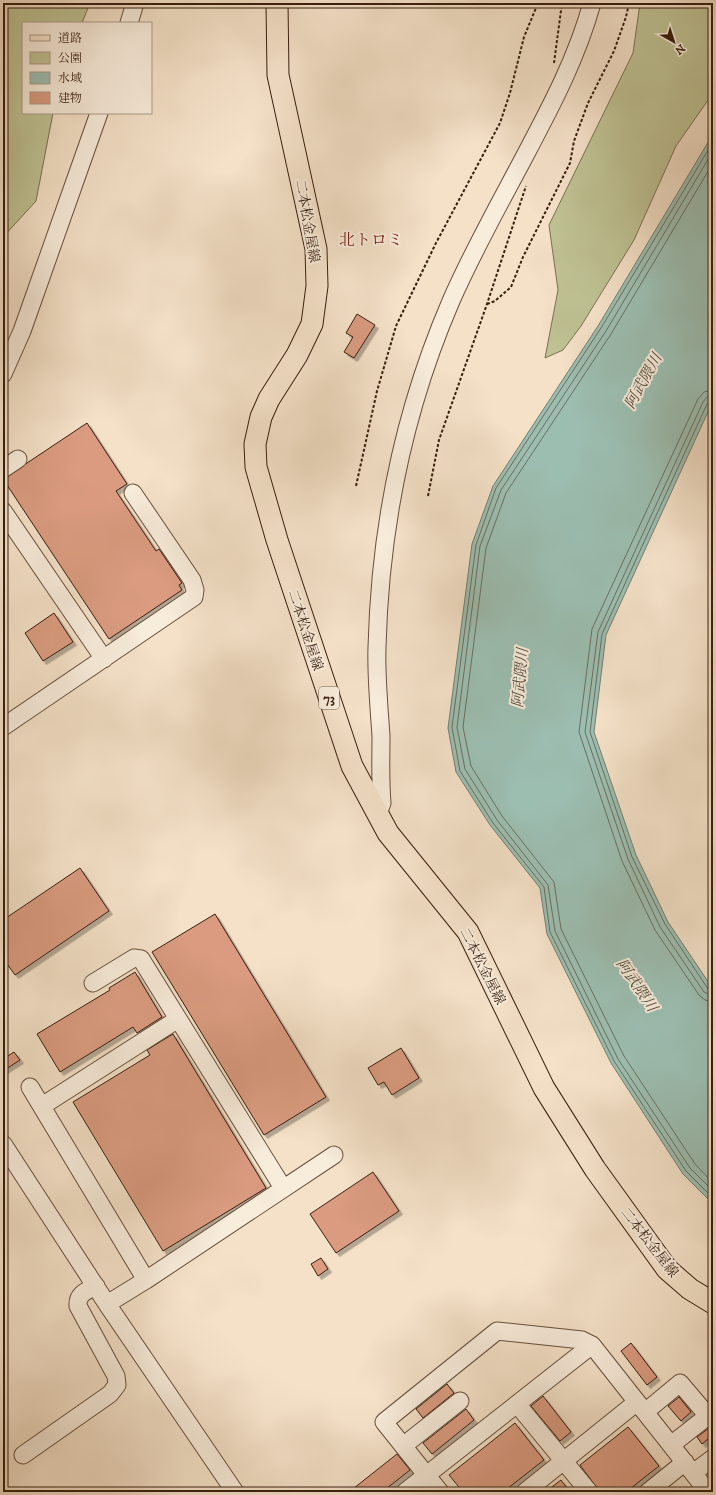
<svg xmlns="http://www.w3.org/2000/svg" width="716" height="1495" viewBox="0 0 716 1495" font-family="'IM FELL DW Pica','Noto Serif JP',serif">
  <style>
    .green { fill: #bfc294; stroke: #7c7052 }
    .water { fill: #9cbeb1; stroke: #747e70 }
    .lines { fill: none; stroke-linecap: round; stroke-linejoin: round }
    .shore { stroke: #6a6e60; stroke-width: 1 }
    .building { fill: #da9b80; stroke: #381e0f; filter: url(#shadow) }
    .minor-casing { stroke: #674f3d; stroke-width: 19 }
    .major-casing { stroke: #381e0f; stroke-width: 23 }
    .path { stroke: #381e0f; stroke-width: 2; stroke-dasharray: 3 2; stroke-linecap: butt }
    .minor { stroke: #f8ecdb; stroke-width: 17 }
    .major { stroke: #f4e1c8; stroke-width: 21 }
    .labels { text-anchor: middle; stroke-width: 4; stroke-linejoin: round; paint-order: stroke }
    .shield { fill: #f8ecdb; stroke: #725c4c; stroke-width: 1 }
    .shield-label { font-size: 13px; font-weight: bold; fill: #381e0f }
    .street-label { font-size: 14px; fill: #381e0f; stroke: #f8ecdb }
    .water-label { font-size: 15px; font-style: italic; fill: #564e40; stroke: #f8ecdb }
    .quarter-label { font-size: 16px; fill: #7a1f14; stroke: #f8ecdb }
  </style>
  <defs>
    <filter id="shadow"><feDropShadow dx="3.5" dy="3.5" stdDeviation="0" flood-color="#0004"/></filter>
  </defs>
  <rect width="100%" height="100%" fill="#f4e1c8"/>
  <filter id="stains"><feTurbulence type="fractalNoise" baseFrequency=".005" numOctaves="4"/><feColorMatrix values="0 0 0 0 .2 0 0 0 0 .09 0 0 0 0 .02 0 0 0 .5 -.17"/></filter>
  <radialGradient id="worn" r=".72"><stop offset=".6" stop-color="#630" stop-opacity="0"/><stop offset="1" stop-color="#630" stop-opacity=".3"/></radialGradient>
  <path class="green" d="M 3,3 L 90,3 L 82,23 L 23,23 L 23,113 L 53,113 L 36,201 L 3,237 Z
    M 640,3 L 713,3 L 713,93 L 676,146 L 634,240 L 581,326 L 563,350 L 545,358 L 558,290 L 549,225 L 633,53 Z"/>
  <path class="water" d="M 713,134 L 713,401 L 606,635 L 594,732 L 636,855 L 668,922 L 713,989 L 713,1204 L 683,1174 L 611,1063 L 547,934 L 540,888 L 490,825 L 456,772 L 448,728 L 472,544 L 493,486 L 598,326 Z"/>
  <g class="lines">
    <path class="shore" d="M 713,142 L 601,328 L 496,488 L 476,545 L 452,727 L 460,771 L 493,823 L 544,887 L 550,932 L 614,1061 L 686,1171 L 713,1198
      M 713,151 L 606,331 L 501,490 L 480,546 L 457,727 L 465,769 L 497,820 L 548,885 L 555,931 L 618,1059 L 690,1168 L 713,1191
      M 713,163 L 611,334 L 506,493 L 486,548 L 463,727 L 471,766 L 502,816 L 554,882 L 561,929 L 624,1056 L 695,1164 L 713,1183
      M 713,390 L 704,392 L 698,399 L 592,629 L 579,732 L 622,861 L 655,930 L 699,995 L 705,1000 L 713,1002
      M 713,396 L 707,397 L 703,402 L 598,632 L 585,732 L 628,859 L 660,927 L 704,992 L 713,996
      M 713,401 L 707,404 L 602,634 L 590,732 L 632,857 L 665,924 L 708,989 L 713,991"/>
  </g>
  <path class="building" d="M 357,314 L 375,325 L 354,358 L 344,352 L 353,337 L 346,333 Z
    M 87,423 L 127,484 L 116,491 L 156,551 L 159,549 L 182,583 L 179,585 L 182,590 L 109,639 L 3,479 Z
    M 54,613 L 73,642 L 43,661 L 25,633 Z
    M 80,868 L 109,911 L 15,975 L 3,958 L 3,920 Z
    M 215,914 L 326,1097 L 264,1135 L 152,952 Z
    M 135,972 L 162,1017 L 137,1033 L 133,1027 L 60,1072 L 37,1034 L 110,990 L 109,988 Z
    M 173,1034 L 266,1188 L 163,1251 L 73,1102 L 150,1055 L 147,1050 Z
    M 401,1048 L 419,1078 L 392,1095 L 384,1082 L 378,1085 L 368,1068 Z
    M 14,1052 L 20,1060 L 3,1071 L 3,1059 Z
    M 373,1172 L 399,1211 L 336,1253 L 310,1214 Z
    M 321,1258 L 328,1269 L 318,1276 L 311,1264 Z
    M 631,1343 L 657,1377 L 647,1385 L 621,1351 Z
    M 447,1384 L 454,1393 L 423,1418 L 416,1409 Z
    M 543,1396 L 571,1432 L 560,1441 L 531,1406 Z
    M 679,1397 L 691,1412 L 681,1421 L 668,1406 Z
    M 466,1409 L 474,1420 L 432,1454 L 423,1443 Z
    M 515,1423 L 544,1460 L 503,1492 L 463,1492 L 449,1475 Z
    M 713,1425 L 713,1435 L 702,1444 L 697,1437 Z
    M 628,1427 L 659,1466 L 626,1492 L 600,1492 L 580,1465 Z
    M 397,1454 L 410,1470 L 382,1492 L 349,1492 Z
    M 561,1480 L 570,1492 L 545,1492 Z"/>
  <g class="lines">
    <defs>
      <path id="minor" d="M 129,23 L 135,3
        M 3,374 L 22,331 L 99,113
        M 3,469 L 18,459
        M 3,511 L 104,659
        M 3,727 L 194,597 L 195,590 L 192,580 L 133,493
        M 378,814 L 382,803 C 380,781 381,758 381,736 C 379,706 376,676 377,647 C 380,529 404,410 451,301 C 471,255 496,210 520,165 C 548,112 576,61 592,3
        M 93,983 L 134,958 L 141,959 L 283,1188
        M 30,1087 L 146,1280
        M 42,1106 L 178,1019
        M 3,1144 L 107,1304 L 235,1492
        M 107,1304 L 146,1280 L 334,1155
        M 517,1404 L 589,1492
        M 645,1412 L 680,1383 L 708,1416
        M 671,1445 L 713,1412
        M 403,1446 L 460,1401
        M 23,1455 L 110,1394 L 117,1385 L 116,1376 L 78,1306 C 77,1294 86,1291 96,1286
        M 693,1473 L 713,1458
        M 405,1492 L 592,1345 L 708,1492
        M 440,1492 L 384,1422 L 497,1331 L 582,1340 L 592,1345
        M 525,1492 L 637,1402
        M 648,1492 L 685,1462"/>
      <path id="major" d="M 277,3 L 278,75 L 316,249 L 317,286 L 312,324 L 297,355 L 269,399 L 261,417 L 255,444 L 256,467 L 277,540 L 352,766 L 388,833 L 468,932 L 544,1088 L 595,1169 L 667,1269 L 690,1289 L 713,1303"/>
    </defs>
    <use href="#minor" class="minor-casing"/>
    <use href="#major" class="major-casing"/>
    <path class="path" d="M 554,63 L 562,3
      M 487,304 L 495,301 L 511,287 L 523,257 L 570,163 L 574,141 L 588,103 L 614,51 L 626,17 L 629,3
      M 356,486 L 377,391 L 396,326 L 436,243 L 500,123 L 510,93 L 524,37 L 538,3
      M 428,496 L 439,440 L 487,304 L 526,186"/>
    <use href="#minor" class="minor"/>
    <use href="#major" class="major"/>
  </g>
  <g class="labels">
    <rect class="shield" x="319" y="687" width="20" height="22" rx="3"/>
    <g class="shield-label">
      <text x="329" y="703">73</text>
    </g>
    <g class="street-label">
      <text transform="translate(308 221) rotate(80)" y="5">二本松金屋線</text>
      <text transform="translate(306 630) rotate(72)" y="5">二本松金屋線</text>
      <text transform="translate(483 966) rotate(63)" y="5">二本松金屋線</text>
      <text transform="translate(650 1242) rotate(52)" y="5">二本松金屋線</text>
    </g>
    <g class="water-label">
      <text transform="translate(643 381) rotate(-61)" y="5">阿武隈川</text>
      <text transform="translate(520 678) rotate(-85)" y="5">阿武隈川</text>
      <text transform="translate(637 985) rotate(56)" y="5">阿武隈川</text>
    </g>
    <g class="quarter-label">
      <text x="371" y="245">北トロミ</text>
    </g>
  </g>
  <rect width="716" height="1495" fill="none" stroke="#f4e1c8" stroke-width="16"/>
  <rect x="4" y="4" width="708" height="1487" fill="none" stroke="#381e0f" stroke-width="2"/>
  <rect x="8" y="8" width="700" height="1479" fill="none" stroke="#381e0f"/>
  <rect x="22" y="22" width="130" height="92" fill="#f8ecdb" stroke="#ab9a89"/>
  <rect x="30" y="35" width="20" height="6" fill="#f4e1c8" stroke="#ab9a89"/>
  <text x="58" y="42" font-size="12" fill="#381e0f">道路</text>
  <rect x="30" y="52" width="20" height="12" fill="#bfc294" stroke="#ab9a89"/>
  <text x="58" y="62" font-size="12" fill="#381e0f">公園</text>
  <rect x="30" y="72" width="20" height="12" fill="#9cbeb1" stroke="#ab9a89"/>
  <text x="58" y="82" font-size="12" fill="#381e0f">水域</text>
  <rect x="30" y="92" width="20" height="12" fill="#da9b80" stroke="#ab9a89"/>
  <text x="58" y="102" font-size="12" fill="#381e0f">建物</text>
  <g transform="translate(674 42) rotate(141)" stroke="#f8ecdb" stroke-width="3" paint-order="stroke">
  <path d="M0-3L7 15L0 10L-7 15Z" fill="#381e0f"/>
  <text y="-6" font-size="11" font-weight="bold" text-anchor="middle" fill="#381e0f">N</text>
  </g>
  <rect width="100%" height="100%" filter="url(#stains)"/>
  <rect width="100%" height="100%" fill="url(#worn)"/>
</svg>
